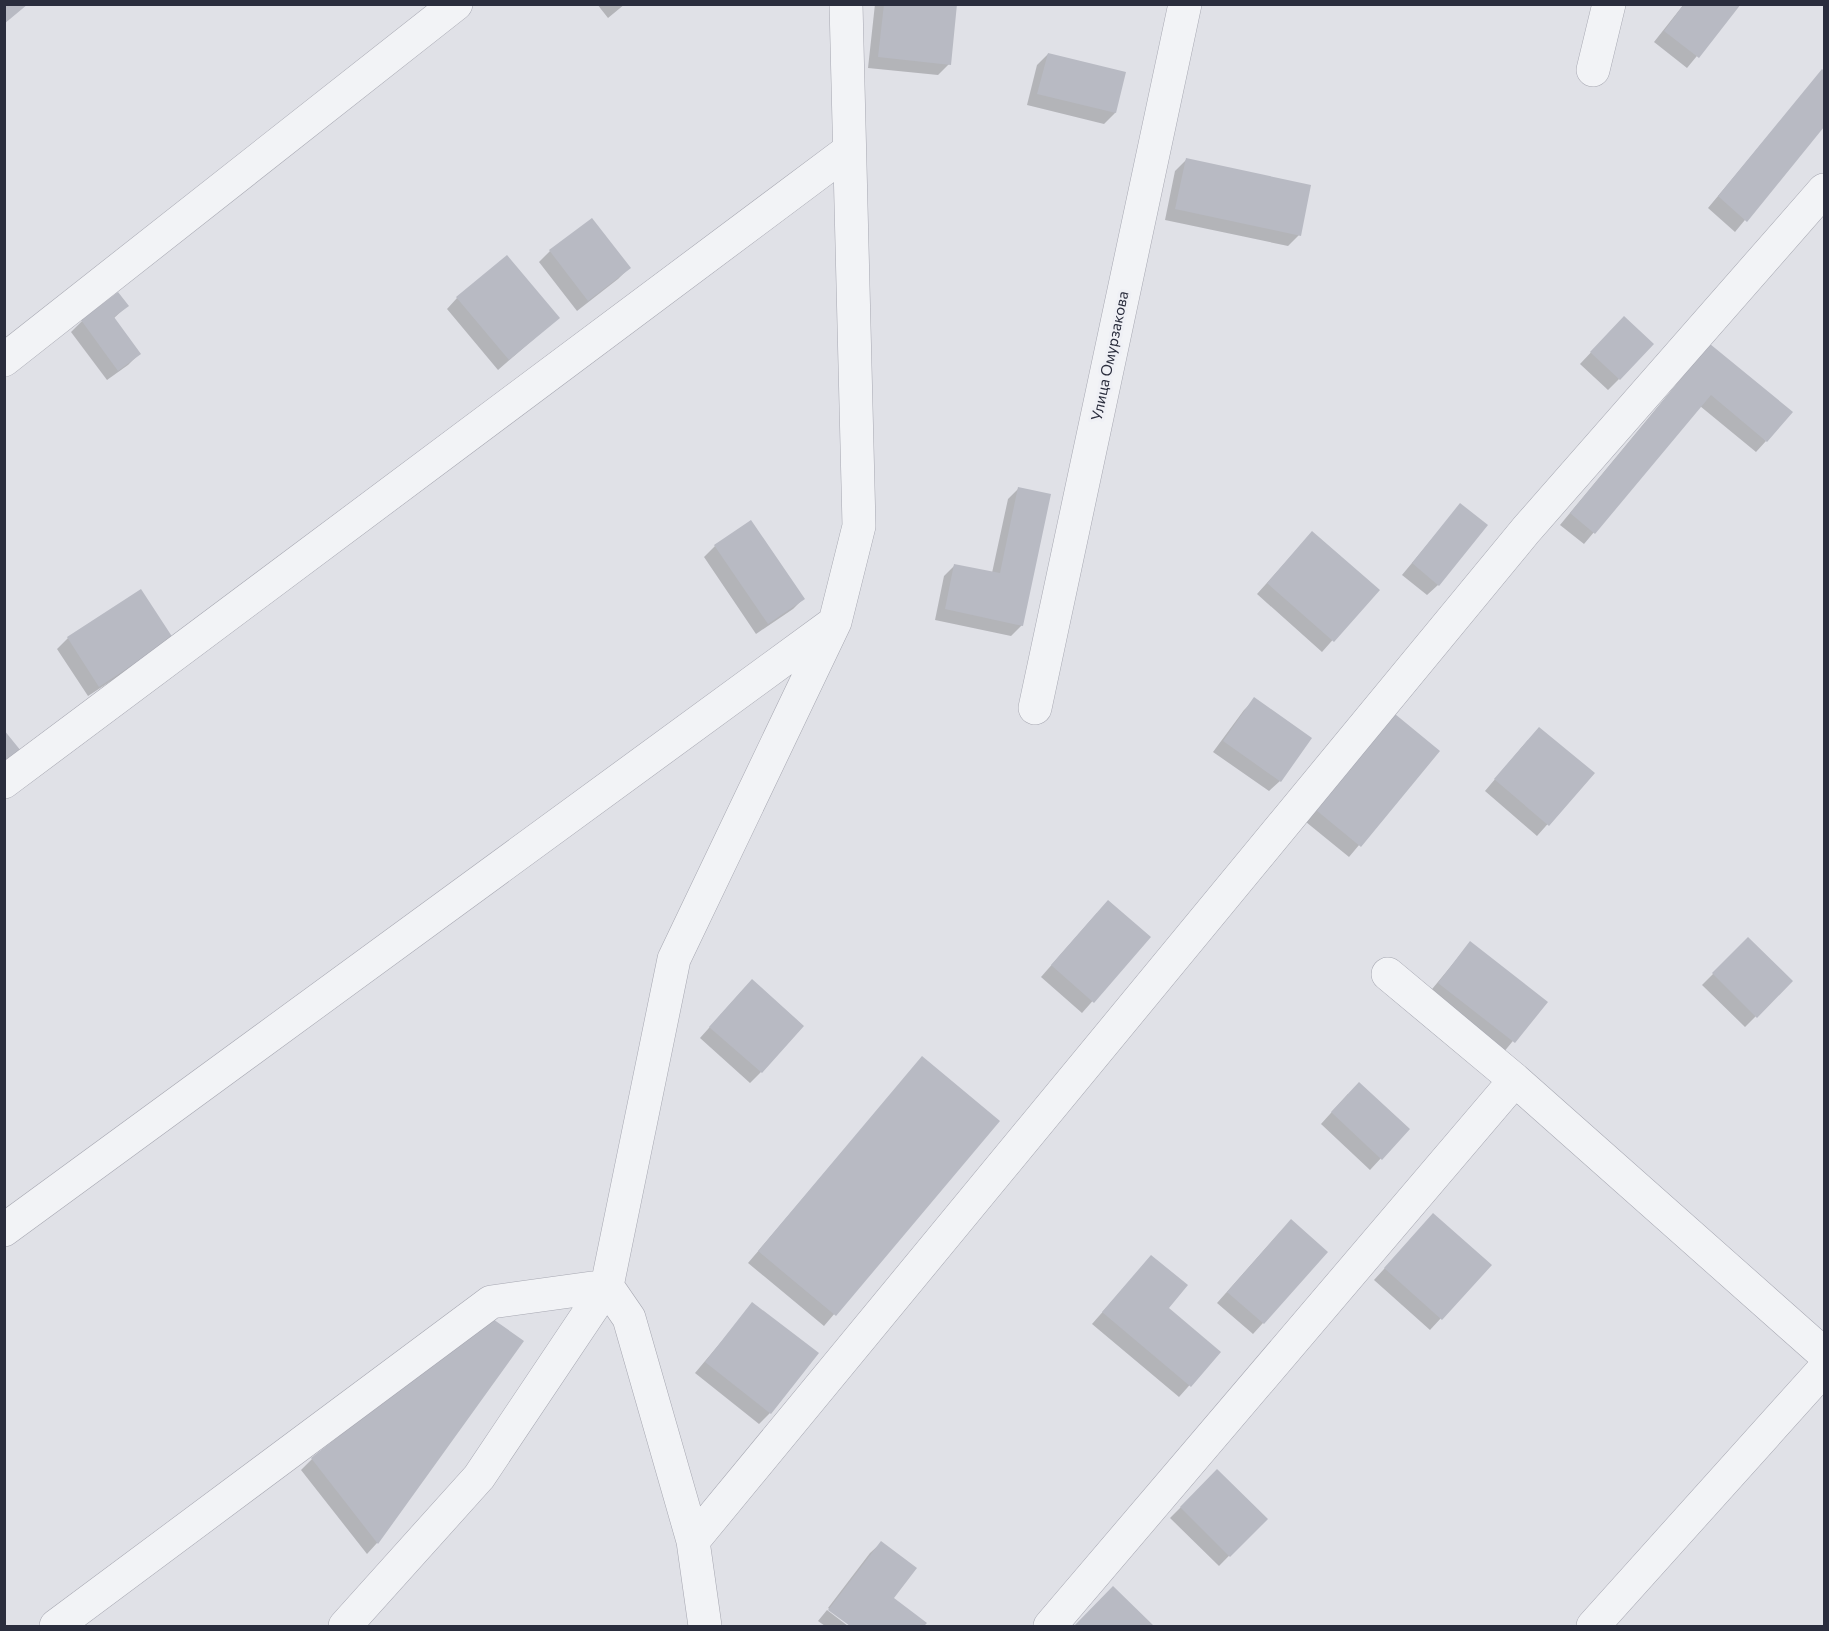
<svg xmlns="http://www.w3.org/2000/svg" width="1829" height="1631" viewBox="0 0 1829 1631" font-family="Commissioner,sans-serif">
  <style>
    .shadow { fill: #0003 }
    .building { fill: #b8bac3 }
    .lines { fill: none; stroke-linecap: round; stroke-linejoin: round }
    .minor-casing { stroke: #a6a7b1; stroke-width: 34 }
    .minor { stroke: #f2f3f6; stroke-width: 33 }
    .labels { text-anchor: middle; stroke-width: 6; stroke-linejoin: round; paint-order: stroke }
    .street-label { font-size: 15px; fill: #2a2d3d; stroke: #eff0f5 }
  </style>
  <rect width="100%" height="100%" fill="#e0e1e7"/>
  <path class="shadow" d="M 597,4 L 625,4 L 608,18 Z
    M 875,4 L 956,4 L 949,64 L 938,75 L 868,68 Z
    M 1684,4 L 1740,4 L 1687,68 L 1654,42 Z
    M 1048,54 L 1125,73 L 1115,113 L 1104,124 L 1027,105 L 1037,65 Z
    M 1822,71 L 1824,73 L 1824,124 L 1735,232 L 1708,208 Z
    M 1186,160 L 1299,235 L 1288,246 L 1165,220 L 1175,171 Z
    M 550,251 L 629,268 L 618,279 L 577,311 L 539,262 Z
    M 457,298 L 558,318 L 498,370 L 447,309 Z
    M 127,306 L 113,319 L 139,354 L 128,365 L 107,380 L 71,332 L 82,321 Z
    M 1613,329 L 1619,379 L 1608,390 L 1580,364 Z
    M 1699,357 L 1766,441 L 1756,452 L 1700,406 L 1584,544 L 1560,525 Z
    M 1019,488 L 1022,625 L 1011,636 L 935,620 L 944,576 L 955,565 L 992,573 L 1008,499 Z
    M 1460,505 L 1438,585 L 1427,595 L 1402,575 Z
    M 751,522 L 803,599 L 793,609 L 756,634 L 704,557 L 715,546 Z
    M 1302,544 L 1377,590 L 1322,652 L 1257,594 Z
    M 141,591 L 160,649 L 88,696 L 57,649 L 68,638 Z
    M 1255,699 L 1280,781 L 1269,791 L 1213,752 L 1244,710 Z
    M 1384,727 L 1438,751 L 1349,857 L 1306,822 Z
    M 1528,740 L 1593,773 L 1537,836 L 1485,791 Z
    M 1097,913 L 1149,937 L 1082,1013 L 1041,977 Z
    M 1748,939 L 1791,981 L 1745,1027 L 1702,985 Z
    M 1470,943 L 1545,1002 L 1503,1053 L 1428,994 Z
    M 741,992 L 761,1072 L 750,1083 L 700,1038 Z
    M 922,1058 L 998,1121 L 824,1326 L 748,1263 Z
    M 1348,1094 L 1408,1129 L 1370,1170 L 1321,1124 Z
    M 1423,1226 L 1490,1265 L 1430,1330 L 1374,1280 Z
    M 1280,1232 L 1263,1323 L 1253,1334 L 1217,1303 Z
    M 1151,1257 L 1166,1309 L 1219,1352 L 1179,1397 L 1092,1324 Z
    M 753,1304 L 770,1413 L 759,1424 L 695,1373 Z
    M 490,1319 L 522,1341 L 377,1543 L 367,1554 L 301,1470 L 312,1459 Z
    M 1217,1471 L 1265,1519 L 1219,1566 L 1170,1518 Z
    M 881,1543 L 892,1598 L 924,1623 L 922,1626 L 853,1626 L 828,1608 L 870,1553 Z
    M 1113,1588 L 1152,1626 L 1075,1626 Z
    M 827,1610 L 848,1626 L 825,1626 L 818,1621 Z"/>
  <path class="building" d="M 4,4 L 28,4 L 4,24 Z
    M 884,4 L 957,4 L 951,65 L 878,57 Z
    M 1684,4 L 1741,4 L 1699,58 L 1664,31 Z
    M 1048,53 L 1126,72 L 1116,113 L 1037,94 Z
    M 1822,69 L 1824,71 L 1824,127 L 1747,222 L 1718,196 Z
    M 1186,158 L 1311,185 L 1301,236 L 1175,209 Z
    M 592,218 L 631,268 L 588,301 L 549,250 Z
    M 507,255 L 560,318 L 509,360 L 456,297 Z
    M 118,292 L 129,306 L 114,317 L 141,354 L 118,371 L 81,320 Z
    M 1624,316 L 1654,344 L 1620,380 L 1590,352 Z
    M 1710,344 L 1793,412 L 1767,442 L 1711,395 L 1595,534 L 1570,513 Z
    M 1018,487 L 1051,494 L 1023,626 L 945,609 L 954,564 L 1000,573 Z
    M 1460,503 L 1488,525 L 1439,586 L 1412,563 Z
    M 751,520 L 805,599 L 768,624 L 714,545 Z
    M 1312,531 L 1380,590 L 1334,642 L 1267,583 Z
    M 141,589 L 173,638 L 99,687 L 67,637 Z
    M 1254,697 L 1312,738 L 1281,782 L 1223,741 Z
    M 1395,714 L 1440,751 L 1361,847 L 1316,810 Z
    M 1539,727 L 1595,773 L 1549,826 L 1494,779 Z
    M 4,730 L 21,751 L 4,764 Z
    M 1108,900 L 1151,937 L 1094,1003 L 1051,965 Z
    M 1748,937 L 1793,981 L 1757,1018 L 1712,973 Z
    M 1470,941 L 1548,1002 L 1515,1043 L 1438,983 Z
    M 752,979 L 804,1026 L 762,1073 L 709,1027 Z
    M 922,1056 L 1000,1121 L 836,1316 L 758,1251 Z
    M 1359,1082 L 1410,1129 L 1382,1160 L 1331,1112 Z
    M 1433,1213 L 1492,1265 L 1442,1320 L 1384,1268 Z
    M 1291,1219 L 1328,1252 L 1264,1324 L 1227,1292 Z
    M 1151,1255 L 1188,1285 L 1169,1308 L 1221,1352 L 1191,1387 L 1102,1312 Z
    M 752,1302 L 819,1353 L 771,1414 L 705,1362 Z
    M 490,1317 L 524,1341 L 378,1544 L 311,1458 Z
    M 1217,1469 L 1268,1519 L 1230,1557 L 1180,1507 Z
    M 881,1541 L 917,1568 L 894,1598 L 927,1623 L 924,1626 L 850,1626 L 828,1610 Z
    M 1113,1586 L 1154,1626 L 1077,1626 L 1075,1625 Z"/>
  <g class="lines">
    <defs>
      <path id="minor" d="M 1593,70 L 1609,4
        M 4,360 L 456,4
        M 1035,708 L 1185,4
        M 4,782 L 848,151
        M 1388,974 L 1515,1080 L 1824,1354
        M 4,1230 L 831,625
        M 607,1286 L 629,1318 L 693,1541 L 705,1626
        M 693,1541 L 1526,530 L 1824,190
        M 56,1626 L 491,1302 L 607,1286
        M 345,1626 L 479,1477 L 607,1286 L 674,959 L 835,622 L 859,526 L 846,4
        M 1050,1626 L 1515,1080
        M 1593,1626 L 1824,1369"/>
    </defs>
    <use href="#minor" class="minor-casing"/>
    <use href="#minor" class="minor"/>
  </g>
  <g class="labels">
    <g class="street-label">
      <text transform="translate(1110 356) rotate(-78)" y="5">Улица Омурзакова</text>
    </g>
  </g>
  <rect width="1829" height="1631" fill="none" stroke="#2a2d3d" stroke-width="12"/>
</svg>
